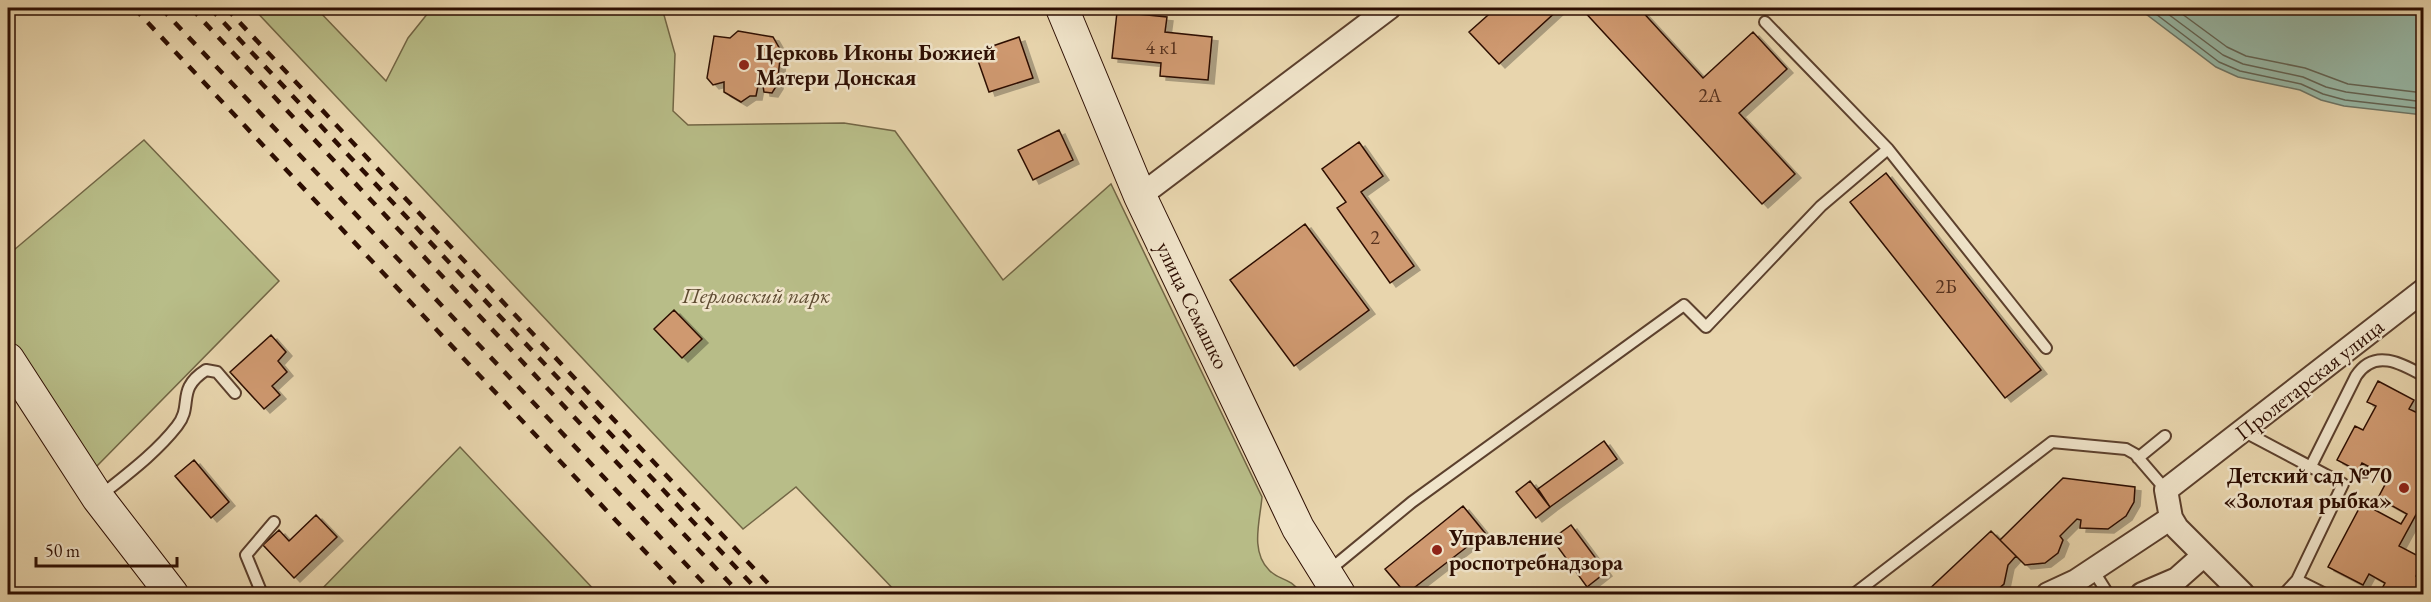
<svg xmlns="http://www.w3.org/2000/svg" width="2431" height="602" viewBox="0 0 2431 602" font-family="'EB Garamond',serif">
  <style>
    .green { fill: #b8bd88; stroke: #726645; stroke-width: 1.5 }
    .water { fill: #97b9a8; stroke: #6d7566; stroke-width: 1.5 }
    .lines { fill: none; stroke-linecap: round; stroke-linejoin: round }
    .shore { stroke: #626455; stroke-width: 1.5 }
    .building { fill: #cf996f; stroke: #2d0e02; stroke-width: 1.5; filter: url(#shadow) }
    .lane-casing { stroke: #5c402d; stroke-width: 14 }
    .street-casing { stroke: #5c402d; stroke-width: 26 }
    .secondary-casing { stroke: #2d0e02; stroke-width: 34 }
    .lane { stroke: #f0e4ca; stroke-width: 10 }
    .street { stroke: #f0e4ca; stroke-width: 22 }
    .secondary { stroke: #f0e4ca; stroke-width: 32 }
    .rail { stroke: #2d0e02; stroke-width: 4.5; stroke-dasharray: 10 10; stroke-linecap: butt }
    .poi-dot { fill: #8f2418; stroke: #f0e4ca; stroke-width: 2 }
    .labels { text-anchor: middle; stroke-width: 5; stroke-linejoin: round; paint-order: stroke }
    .number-label { font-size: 20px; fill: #56311d }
    .poi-label { font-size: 22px; font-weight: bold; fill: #2d0e02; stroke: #f0e4ca; text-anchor: start }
    .park-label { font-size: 22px; font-style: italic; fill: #5e4b31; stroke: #f0e4ca }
    .street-label { font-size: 22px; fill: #2d0e02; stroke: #f0e4ca }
  </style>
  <defs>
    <filter id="shadow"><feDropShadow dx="6" dy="4" stdDeviation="0" flood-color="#0004"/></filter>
  </defs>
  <rect width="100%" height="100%" fill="#e8d5ad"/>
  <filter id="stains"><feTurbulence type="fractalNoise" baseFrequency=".00333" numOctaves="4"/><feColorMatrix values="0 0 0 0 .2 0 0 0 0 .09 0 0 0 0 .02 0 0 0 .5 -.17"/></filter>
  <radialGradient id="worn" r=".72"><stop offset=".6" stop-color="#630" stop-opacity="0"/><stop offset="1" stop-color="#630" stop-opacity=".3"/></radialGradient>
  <path class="green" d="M 253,8 L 316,8 L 386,81 L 408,38 L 432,8 L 662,8 L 675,54 L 673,111 L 688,125 L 844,123 L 895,131 L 1003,280 L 1111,184 L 1262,497 C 1260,521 1250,551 1269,570 C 1279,581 1289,576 1302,594 L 898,594 L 796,487 L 743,529 Z
    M 144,140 L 279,281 L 93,470 L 8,338 L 8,255 Z
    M 460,447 L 598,594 L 317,594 Z"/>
  <path class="water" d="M 2138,8 L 2423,8 L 2423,115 L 2344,106 L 2321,100 L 2300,90 L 2238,77 L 2216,67 Z"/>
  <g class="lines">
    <path class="shore" d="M 2148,8 L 2219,62 L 2240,71 L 2301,84 L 2323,94 L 2345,100 L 2424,109
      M 2160,8 L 2223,55 L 2243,64 L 2303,77 L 2326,87 L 2346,92 L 2424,102
      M 2174,8 L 2227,47 L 2246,56 L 2305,68 L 2348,84 L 2424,93"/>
  </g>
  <path class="building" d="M 1496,8 L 1560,8 L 1499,64 L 1469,32 Z
    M 1581,8 L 1639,8 L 1703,78 L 1753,32 L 1787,69 L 1739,113 L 1795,174 L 1762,204 Z
    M 1117,12 L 1167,17 L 1165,32 L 1212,37 L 1208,80 L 1160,76 L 1161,63 L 1112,58 Z
    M 738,31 L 773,37 L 781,51 L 777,85 L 772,93 L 764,92 L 763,86 L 758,86 L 756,96 L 750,96 L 741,102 L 724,92 L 724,82 L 713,85 L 707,78 L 714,36 L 730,38 Z
    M 1019,37 L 1033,78 L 989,92 L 975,52 Z
    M 1059,130 L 1073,160 L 1033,180 L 1018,150 Z
    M 1359,142 L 1383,176 L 1361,192 L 1414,266 L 1390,283 L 1337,208 L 1346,202 L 1322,169 Z
    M 1886,173 L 2041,370 L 2005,398 L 1850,202 Z
    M 1305,224 L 1369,310 L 1294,366 L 1230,280 Z
    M 674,310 L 702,339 L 682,358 L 654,329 Z
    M 271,335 L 286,352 L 278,361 L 287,372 L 272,386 L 280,395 L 264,409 L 230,372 Z
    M 2378,381 L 2414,400 L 2409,409 L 2424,416 L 2424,500 L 2399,546 L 2424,559 L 2416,576 L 2424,579 L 2420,594 L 2379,594 L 2385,583 L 2369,574 L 2363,585 L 2328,567 L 2362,503 L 2401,524 L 2407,514 L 2378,498 L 2389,477 L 2362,463 L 2358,471 L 2337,460 L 2355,426 L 2363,430 L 2376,406 L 2367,402 Z
    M 1604,441 L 1617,459 L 1550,507 L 1538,489 Z
    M 194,460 L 229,502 L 211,518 L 175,476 Z
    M 2063,478 L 2135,487 L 2134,502 L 2126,516 L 2108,529 L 2080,528 L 2081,520 L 2077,519 L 2060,536 L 2063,540 L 2058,553 L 2045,563 L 2025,565 L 2000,540 Z
    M 1530,481 L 1550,507 L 1536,518 L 1516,492 Z
    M 1463,506 L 1485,533 L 1406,594 L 1385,569 Z
    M 316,515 L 337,537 L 294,578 L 263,545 L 279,530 L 289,541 Z
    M 1571,525 L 1606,572 L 1587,587 L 1552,539 Z
    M 1991,531 L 2016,556 L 2008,565 L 2004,584 L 1992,594 L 1924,594 Z"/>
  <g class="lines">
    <defs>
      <path id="lane" d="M 1888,149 L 2046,348
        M 2243,431 L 2343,484 L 2297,580 L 2284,594
        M 2138,458 L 2165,436
        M 2311,466 L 2356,376 C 2374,348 2401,363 2424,376
        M 100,496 C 126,475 156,453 177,426 C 194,405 175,390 206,370 L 217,372 L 235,393
        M 2093,570 L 2108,594
        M 1327,572 L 1412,502 L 1684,305 L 1706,327 L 1821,206 L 1888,149 L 1765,22
        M 2297,580 L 2325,594
        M 262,594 L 246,555 L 274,522
        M 1854,594 L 2052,442 L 2126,449 L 2135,454 L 2166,490"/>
      <path id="street" d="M 1140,196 L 1389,8
        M 2048,594 L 2076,581 L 2171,518
        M 2142,594 L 2177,579 L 2204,555
        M 2243,594 L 2177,528 L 2171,518 L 2166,490 L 2424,290"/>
      <path id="secondary" d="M 1062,8 L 1140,196 L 1298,528 L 1339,594
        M 8,359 L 98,498 L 172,594"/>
    </defs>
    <use href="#lane" class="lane-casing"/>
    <use href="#street" class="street-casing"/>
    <use href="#secondary" class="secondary-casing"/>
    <use href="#lane" class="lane"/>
    <use href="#street" class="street"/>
    <use href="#secondary" class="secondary"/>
    <path class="rail" d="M 134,8 L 685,594
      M 161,8 L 714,594
      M 191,8 L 740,594
      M 210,8 L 761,594
      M 226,8 L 778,594"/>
  </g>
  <g class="poi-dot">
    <circle cx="744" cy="65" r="6"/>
    <circle cx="2404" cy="488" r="6"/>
    <circle cx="1437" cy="550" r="6"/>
  </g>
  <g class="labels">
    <g class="number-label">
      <text x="1162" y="54">4 к1</text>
      <text x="1710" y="102">2А</text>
      <text x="1375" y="244">2</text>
      <text x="1946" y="293">2Б</text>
    </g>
    <g class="poi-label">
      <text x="756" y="60">Церковь Иконы Божией<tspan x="756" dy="25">Матери Донская</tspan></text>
      <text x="2392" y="483" text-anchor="end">Детский сад №70<tspan x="2392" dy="25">«Золотая рыбка»</tspan></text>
      <text x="1449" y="545">Управление<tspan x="1449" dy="25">роспотребнадзора</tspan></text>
    </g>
    <g class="park-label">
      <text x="756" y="303">Перловский парк</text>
    </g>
    <g class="street-label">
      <text transform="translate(1193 305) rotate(64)" y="8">улица Семашко</text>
      <text transform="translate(2309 379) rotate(-38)" y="8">Пролетарская улица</text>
    </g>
  </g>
  <rect width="2431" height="602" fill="none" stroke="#e8d5ad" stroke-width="30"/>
  <rect x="9" y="9" width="2413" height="584" fill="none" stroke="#2d0e02" stroke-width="3"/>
  <rect x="15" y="15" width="2401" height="572" fill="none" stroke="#2d0e02" stroke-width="1.5"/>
  <path d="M36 557v9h141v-9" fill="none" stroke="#2d0e02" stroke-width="3"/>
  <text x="45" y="557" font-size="18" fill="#2d0e02" stroke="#f0e4ca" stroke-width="4.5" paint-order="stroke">50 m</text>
  <rect width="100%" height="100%" filter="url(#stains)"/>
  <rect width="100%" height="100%" fill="url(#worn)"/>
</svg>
